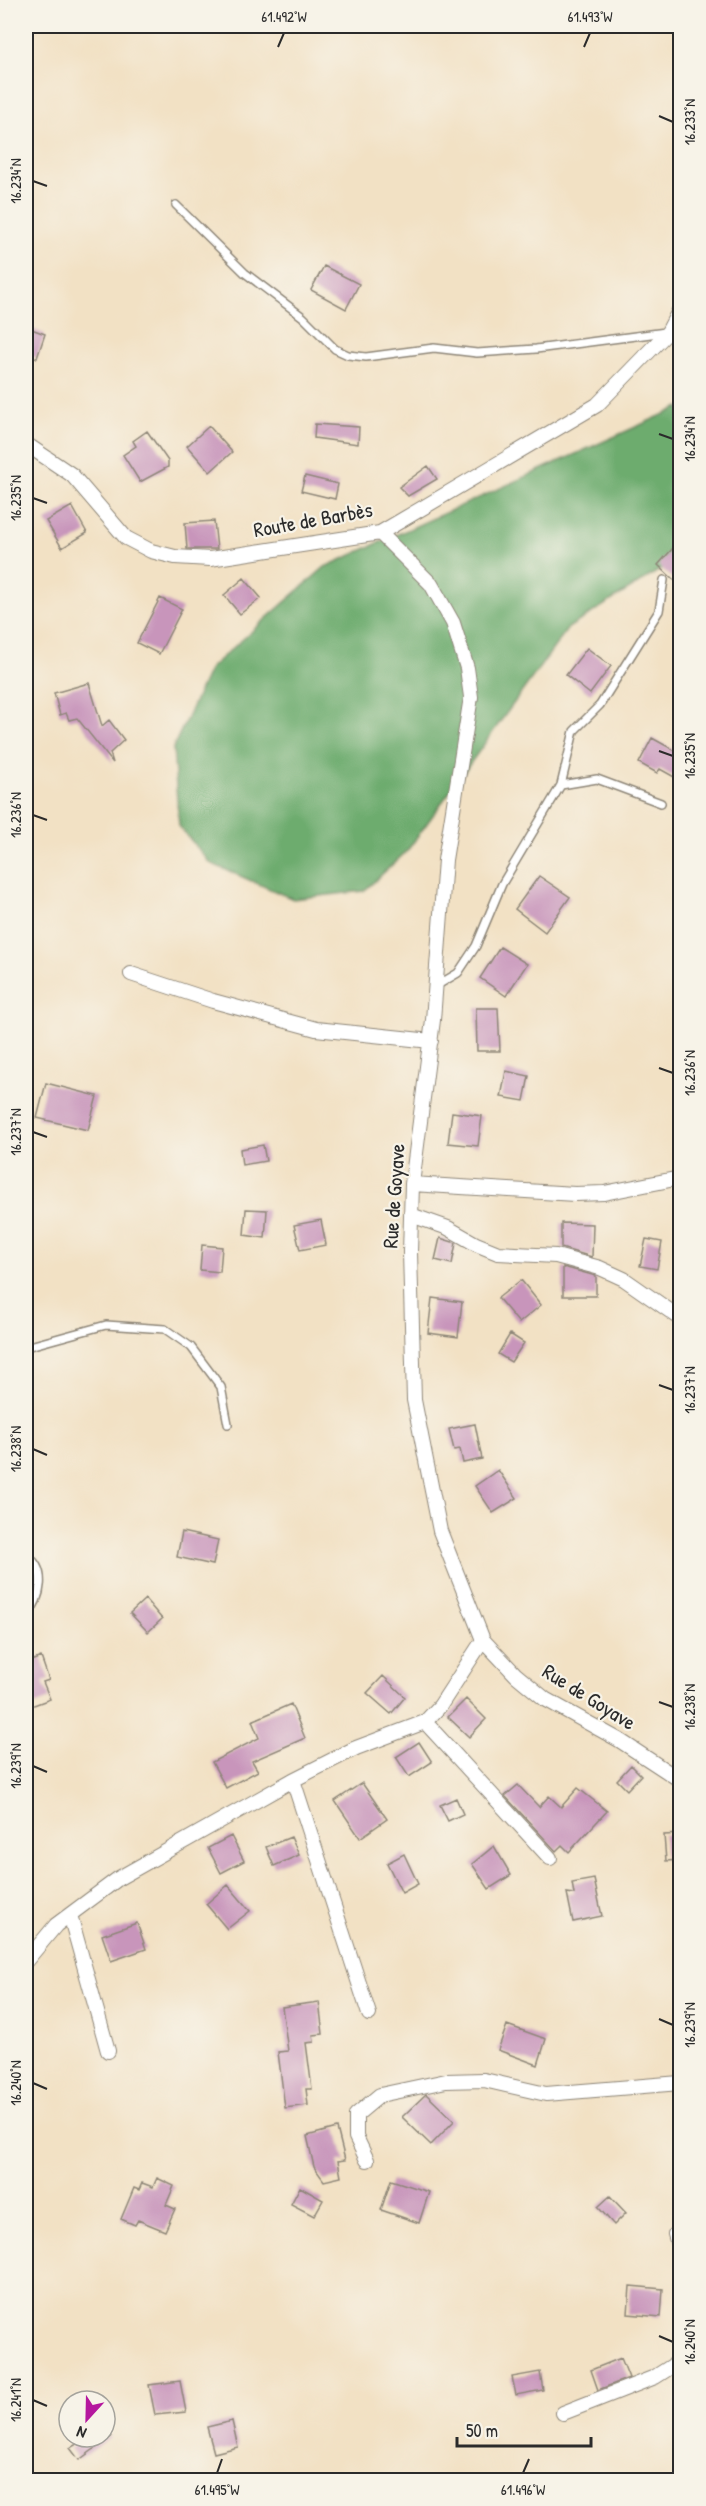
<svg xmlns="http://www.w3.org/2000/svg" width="706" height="2506" viewBox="0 0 706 2506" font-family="'Patrick Hand',sans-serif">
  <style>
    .forest { fill: #6dac6e; stroke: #4c6c4c; stroke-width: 1.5 }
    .building { fill: #c895bb }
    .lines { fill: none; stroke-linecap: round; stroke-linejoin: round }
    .service-casing { stroke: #8e8678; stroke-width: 10 }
    .minor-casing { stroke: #8e8678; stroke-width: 16 }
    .service { stroke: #fff; stroke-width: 7 }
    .minor { stroke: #fff; stroke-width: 14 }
    .ticks { fill: none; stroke: #2b2b2b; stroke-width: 2 }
    .labels { text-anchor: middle; stroke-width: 4.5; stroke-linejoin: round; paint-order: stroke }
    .street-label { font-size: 21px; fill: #2b2b2b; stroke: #f7f3e8 }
    .neatline { fill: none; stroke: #2b2b2b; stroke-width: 2 }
    .ticks-label { font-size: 15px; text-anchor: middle; fill: #2b2b2b }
  </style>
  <rect width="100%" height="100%" fill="#f7f3e8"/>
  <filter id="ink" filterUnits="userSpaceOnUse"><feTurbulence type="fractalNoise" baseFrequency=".0167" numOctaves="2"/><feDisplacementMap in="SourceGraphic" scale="12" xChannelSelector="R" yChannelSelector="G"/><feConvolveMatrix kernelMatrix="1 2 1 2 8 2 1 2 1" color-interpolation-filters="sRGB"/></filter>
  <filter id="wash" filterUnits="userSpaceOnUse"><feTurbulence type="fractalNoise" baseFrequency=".008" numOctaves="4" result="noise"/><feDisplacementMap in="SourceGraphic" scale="24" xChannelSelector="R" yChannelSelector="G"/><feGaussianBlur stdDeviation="1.35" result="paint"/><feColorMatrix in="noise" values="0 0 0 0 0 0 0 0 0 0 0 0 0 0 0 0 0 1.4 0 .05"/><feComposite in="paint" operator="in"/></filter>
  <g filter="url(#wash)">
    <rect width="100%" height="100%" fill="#f2e1c4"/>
    <path class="forest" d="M 680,407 L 680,557 L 568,628 L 407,851 L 364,891 L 293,899 L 210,863 L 179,826 L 173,748 L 210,668 L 325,567 Z"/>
    <g id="blocks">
      <path class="building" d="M 324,266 L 359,284 L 346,309 L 311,290 Z
        M 26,327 L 45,334 L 37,358 L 26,354 Z
        M 315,424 L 359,427 L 358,444 L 314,438 Z
        M 209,426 L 232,452 L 210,472 L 187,446 Z
        M 147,431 L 168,461 L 168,467 L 140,482 L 123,455 L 136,446 L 133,441 Z
        M 428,466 L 437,479 L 408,496 L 399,487 Z
        M 305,476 L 338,484 L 335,499 L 301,491 Z
        M 72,506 L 87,533 L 62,548 L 46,521 Z
        M 214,521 L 217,549 L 187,549 L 185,523 Z
        M 681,539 L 681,572 L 674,580 L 658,565 Z
        M 244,578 L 261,598 L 240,614 L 224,595 Z
        M 160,598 L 182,609 L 159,654 L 137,643 Z
        M 587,648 L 611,666 L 590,694 L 566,675 Z
        M 89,683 L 102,726 L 109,720 L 124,740 L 110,753 L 113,763 L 77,718 L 69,720 L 66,713 L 60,715 L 54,693 Z
        M 652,738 L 681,754 L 681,771 L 676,778 L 660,769 L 657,773 L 639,763 Z
        M 539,876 L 570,897 L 545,932 L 515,909 Z
        M 500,947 L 527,964 L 506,996 L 480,978 Z
        M 476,1008 L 498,1008 L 500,1051 L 477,1051 Z
        M 506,1071 L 529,1076 L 524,1101 L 501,1097 Z
        M 46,1083 L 97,1096 L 88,1130 L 37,1118 Z
        M 452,1112 L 482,1116 L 478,1146 L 448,1143 Z
        M 263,1145 L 266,1161 L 242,1165 L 240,1149 Z
        M 246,1209 L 267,1210 L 265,1238 L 244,1235 Z
        M 321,1220 L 326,1245 L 300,1250 L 294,1225 Z
        M 561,1223 L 593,1224 L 592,1257 L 561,1248 Z
        M 440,1238 L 456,1243 L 452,1264 L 435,1260 Z
        M 646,1239 L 662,1242 L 657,1269 L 640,1266 Z
        M 202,1245 L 222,1247 L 220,1272 L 200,1270 Z
        M 563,1267 L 596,1276 L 596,1296 L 563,1296 Z
        M 521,1280 L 541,1305 L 519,1323 L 498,1298 Z
        M 432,1298 L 462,1302 L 458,1337 L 428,1333 Z
        M 510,1334 L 524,1343 L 511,1362 L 498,1354 Z
        M 475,1424 L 482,1459 L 463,1463 L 460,1449 L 454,1450 L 449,1429 Z
        M 498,1470 L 517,1498 L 493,1513 L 475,1486 Z
        M 182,1532 L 218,1540 L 213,1565 L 177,1557 Z
        M 145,1599 L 162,1619 L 148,1632 L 130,1613 Z
        M 41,1657 L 49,1680 L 43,1682 L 50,1699 L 26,1708 L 26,1663 Z
        M 383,1676 L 405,1697 L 391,1714 L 367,1693 Z
        M 466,1699 L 486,1719 L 469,1737 L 448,1717 Z
        M 291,1704 L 305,1738 L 252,1761 L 258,1771 L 226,1788 L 212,1762 L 259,1738 L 252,1721 Z
        M 419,1742 L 432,1762 L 409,1777 L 396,1757 Z
        M 631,1765 L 641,1775 L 627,1790 L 617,1780 Z
        M 362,1783 L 387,1819 L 360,1838 L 335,1801 Z
        M 518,1785 L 539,1807 L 549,1796 L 561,1807 L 578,1788 L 607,1811 L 569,1852 L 562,1845 L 556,1851 L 505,1796 Z
        M 456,1798 L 463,1814 L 448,1821 L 440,1805 Z
        M 681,1834 L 681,1860 L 666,1861 L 664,1835 Z
        M 231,1836 L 244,1861 L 221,1873 L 208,1848 Z
        M 291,1837 L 299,1855 L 274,1866 L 266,1847 Z
        M 494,1846 L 511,1875 L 489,1889 L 472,1864 Z
        M 404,1854 L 418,1884 L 402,1893 L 387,1863 Z
        M 594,1879 L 602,1916 L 573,1922 L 567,1893 L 574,1894 L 572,1883 Z
        M 228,1885 L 250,1911 L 227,1929 L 206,1904 Z
        M 137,1923 L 146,1949 L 111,1961 L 102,1935 Z
        M 319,2002 L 323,2034 L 313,2035 L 314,2042 L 306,2043 L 312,2089 L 306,2089 L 308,2105 L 285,2108 L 278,2052 L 288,2051 L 282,2007 Z
        M 507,2025 L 546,2039 L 538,2065 L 498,2050 Z
        M 426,2094 L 454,2121 L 431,2145 L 402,2117 Z
        M 337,2128 L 345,2160 L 338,2161 L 341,2177 L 324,2181 L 314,2167 L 307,2136 Z
        M 157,2178 L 174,2186 L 166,2205 L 175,2209 L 165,2231 L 138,2220 L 135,2225 L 121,2219 L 134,2188 L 139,2190 L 142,2183 L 153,2187 Z
        M 391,2180 L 429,2192 L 419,2223 L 381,2210 Z
        M 300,2187 L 323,2200 L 314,2216 L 291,2204 Z
        M 610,2196 L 626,2213 L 614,2225 L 598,2207 Z
        M 630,2286 L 663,2289 L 661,2317 L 628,2314 Z
        M 621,2358 L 629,2378 L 598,2390 L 591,2370 Z
        M 540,2372 L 543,2390 L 516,2395 L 512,2377 Z
        M 180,2381 L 186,2412 L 155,2415 L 149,2385 Z
        M 232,2421 L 238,2447 L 214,2453 L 207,2427 Z
        M 88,2437 L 111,2437 L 79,2460 L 70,2448 Z"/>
    </g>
  </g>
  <g filter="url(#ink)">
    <use href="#blocks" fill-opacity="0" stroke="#8e8678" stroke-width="1.5"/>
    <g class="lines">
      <defs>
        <path id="service" d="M 176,205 L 245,273 L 303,317 L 335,349 L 348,355 L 366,357 L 434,348 L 477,353 L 536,349 L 666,332
          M 561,785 L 574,731 L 600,705 L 659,611 L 664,580
          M 436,986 L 458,973 L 476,946 L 502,884 L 561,785 L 597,779 L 661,803
          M 26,1347 L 106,1325 L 165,1329 L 191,1347 L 221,1387 L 228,1424
          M 26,1555 C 48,1569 42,1598 26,1617"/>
        <path id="minor" d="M 26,444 L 72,475 L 126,538 L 151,551 L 175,557 L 210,559 L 380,533 L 597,405 L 668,332 L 680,309
          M 380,533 L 431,584 L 453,623 L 467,668 L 471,697 L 445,860 L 433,1020 L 412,1184 L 410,1252 L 414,1400 L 440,1531 L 483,1640 L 516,1675 L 545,1699 L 619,1740 L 680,1780
          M 131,974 L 213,1001 L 316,1029 L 431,1041
          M 412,1184 L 575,1194 L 604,1193 L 680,1178
          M 411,1215 L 448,1228 L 476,1244 L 498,1253 L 556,1256 L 600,1268 L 624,1279 L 680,1318
          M 425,1722 L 550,1858
          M 293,1780 L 369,2014
          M 70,1915 L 108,2051
          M 26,1961 L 56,1925 L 119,1878 L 293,1780 L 356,1748 L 425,1722 L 440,1706 L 483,1640
          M 367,2160 L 356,2137 L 356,2115 L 380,2095 L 446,2081 L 484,2080 L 546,2094 L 680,2083
          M 675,2234 L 680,2251
          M 563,2413 L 655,2377 L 680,2361"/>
      </defs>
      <use href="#service" class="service-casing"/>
      <use href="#minor" class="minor-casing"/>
      <use href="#service" class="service"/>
      <use href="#minor" class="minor"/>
    </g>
  </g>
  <path class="ticks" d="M 278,47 L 284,33M 584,47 L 590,33M 659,116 L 673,122M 33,181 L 47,186M 659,434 L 673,439M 33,498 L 47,503M 659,751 L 673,756M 33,815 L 47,820M 659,1068 L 673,1073M 33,1132 L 47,1137M 659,1385 L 673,1390M 33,1449 L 47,1455M 659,1702 L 673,1707M 33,1766 L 47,1772M 659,2019 L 673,2025M 33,2083 L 47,2089M 659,2336 L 673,2342M 33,2400 L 47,2406M 217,2473 L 222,2459M 523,2473 L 529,2459"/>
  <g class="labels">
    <g class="street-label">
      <text transform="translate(313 520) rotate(-10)" y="7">Route de Barbès</text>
      <text transform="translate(394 1196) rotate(-86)" y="7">Rue de Goyave</text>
      <text transform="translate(589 1697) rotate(32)" y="7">Rue de Goyave</text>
    </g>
  </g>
  <rect width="706" height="2506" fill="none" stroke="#f7f3e8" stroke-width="66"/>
  <g transform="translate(87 2419) rotate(202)"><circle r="28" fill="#f7f3e8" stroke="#a5a39c" stroke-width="1.5"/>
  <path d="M0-4.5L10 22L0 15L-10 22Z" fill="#b5179e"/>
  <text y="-9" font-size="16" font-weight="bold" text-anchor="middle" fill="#2b2b2b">N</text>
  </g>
  <path d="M457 2437v9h134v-9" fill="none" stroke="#2b2b2b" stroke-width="3"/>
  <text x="466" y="2437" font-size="18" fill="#2b2b2b" stroke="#f7f3e8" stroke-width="4.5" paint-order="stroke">50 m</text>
  <rect x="33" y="33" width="640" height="2440" class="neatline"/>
  <g class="ticks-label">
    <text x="284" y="22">61.492°W</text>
    <text x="590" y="22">61.493°W</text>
    <text transform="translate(690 122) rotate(-90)" y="5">16.233°N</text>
    <text transform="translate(16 181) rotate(-90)" y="5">16.234°N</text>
    <text transform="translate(690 439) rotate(-90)" y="5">16.234°N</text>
    <text transform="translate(16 498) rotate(-90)" y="5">16.235°N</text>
    <text transform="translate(690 756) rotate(-90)" y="5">16.235°N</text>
    <text transform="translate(16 815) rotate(-90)" y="5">16.236°N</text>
    <text transform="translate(690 1073) rotate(-90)" y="5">16.236°N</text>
    <text transform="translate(16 1132) rotate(-90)" y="5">16.237°N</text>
    <text transform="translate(690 1390) rotate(-90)" y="5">16.237°N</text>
    <text transform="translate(16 1449) rotate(-90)" y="5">16.238°N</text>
    <text transform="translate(690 1707) rotate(-90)" y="5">16.238°N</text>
    <text transform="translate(16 1766) rotate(-90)" y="5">16.239°N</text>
    <text transform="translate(690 2025) rotate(-90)" y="5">16.239°N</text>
    <text transform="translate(16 2083) rotate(-90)" y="5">16.240°N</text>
    <text transform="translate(690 2342) rotate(-90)" y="5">16.240°N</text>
    <text transform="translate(16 2400) rotate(-90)" y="5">16.241°N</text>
    <text x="217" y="2495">61.495°W</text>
    <text x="523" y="2495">61.496°W</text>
  </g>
</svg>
